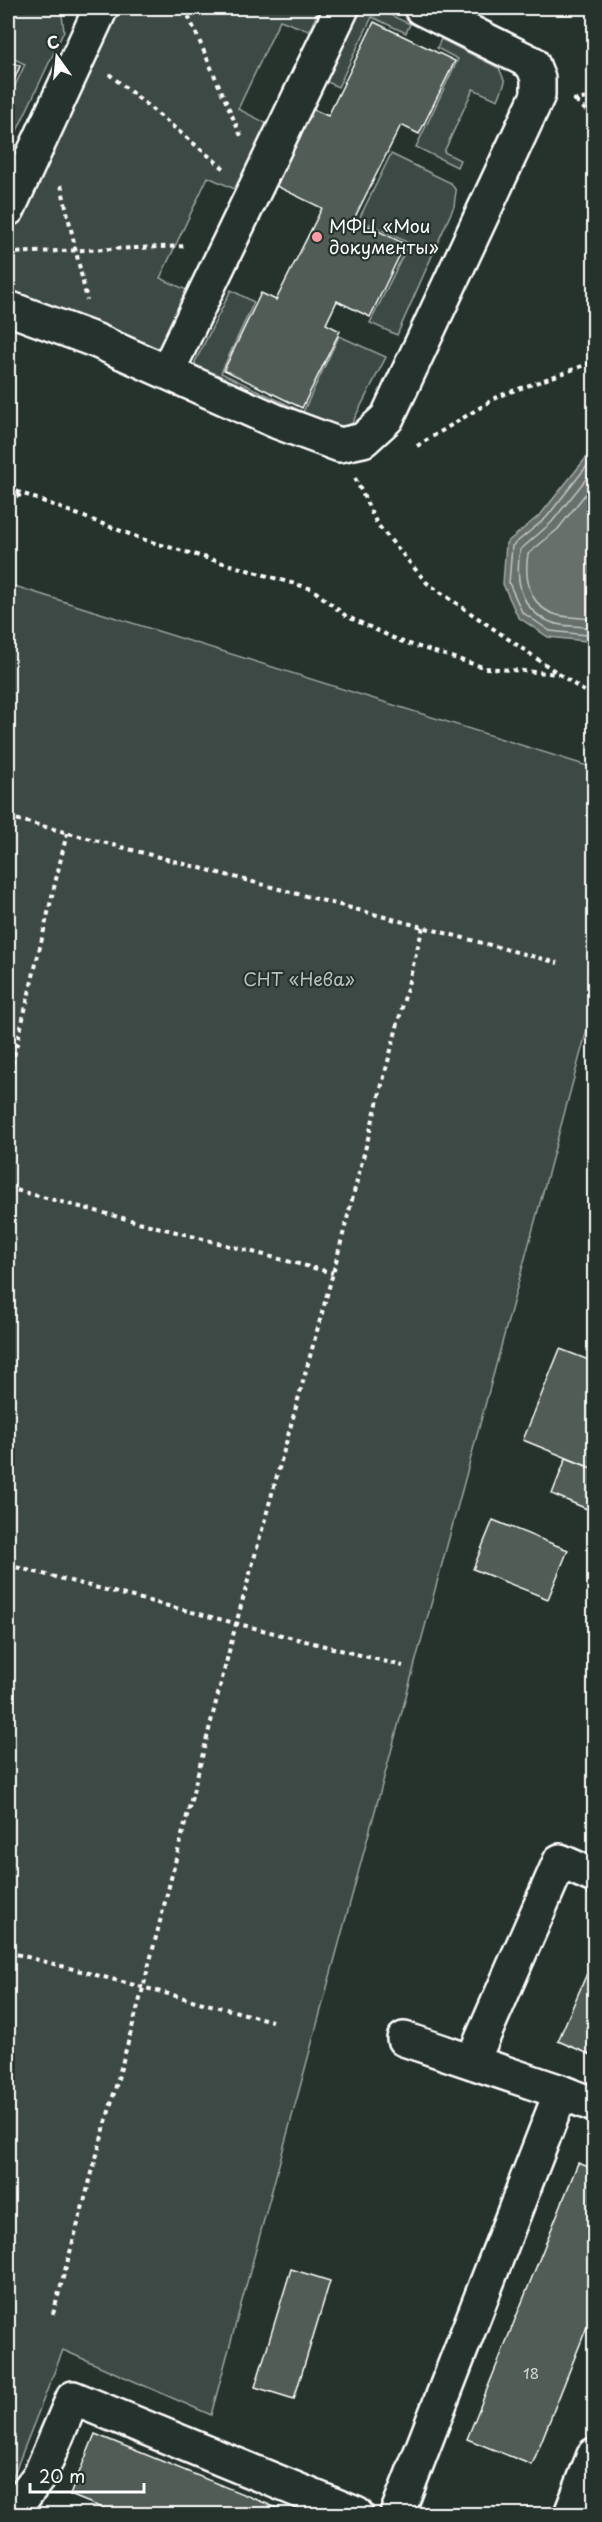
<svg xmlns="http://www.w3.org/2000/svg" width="602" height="2522" viewBox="0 0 602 2522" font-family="'Playpen Sans',sans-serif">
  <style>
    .green { fill: #3e4944; stroke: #9ea4a2; stroke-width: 1.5 }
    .water { fill: #67706c; stroke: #a4a9a7; stroke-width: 1.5 }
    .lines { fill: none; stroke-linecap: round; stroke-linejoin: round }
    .shore { stroke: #c2c6c4; stroke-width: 1.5 }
    .building { fill: #515c57; stroke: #fff; stroke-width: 1.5 }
    .minor-casing { stroke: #fff; stroke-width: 38 }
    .path { stroke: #fff; stroke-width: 4; stroke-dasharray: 4.5 4.5; stroke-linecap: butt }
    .minor { stroke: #26332d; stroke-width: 33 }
    .poi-dot { fill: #ff9aa2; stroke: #26332d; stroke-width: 2 }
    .labels { text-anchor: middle; stroke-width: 4.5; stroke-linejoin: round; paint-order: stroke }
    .number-label { font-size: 15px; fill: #d4d6d5 }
    .poi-label { font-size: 18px; fill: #fff; stroke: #26332d; text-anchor: start }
    .park-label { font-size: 18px; fill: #bbbfbe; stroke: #26332d }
  </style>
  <rect width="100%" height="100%" fill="#26332d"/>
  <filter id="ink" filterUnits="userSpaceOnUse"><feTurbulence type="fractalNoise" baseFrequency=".0167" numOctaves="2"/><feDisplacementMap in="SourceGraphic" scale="12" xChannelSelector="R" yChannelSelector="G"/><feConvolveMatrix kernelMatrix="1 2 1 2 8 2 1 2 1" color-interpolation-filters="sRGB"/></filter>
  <g filter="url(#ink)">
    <path class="green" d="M 8,8 L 61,8 L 64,31 L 8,150 L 8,101 L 25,64 L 8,56 Z
      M 120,8 L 320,8 L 309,31 L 280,20 L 238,109 L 270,125 L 237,190 L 208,177 L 160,278 L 191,292 L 166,345 L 145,351 L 12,291 L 8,286 L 8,237 Z
      M 351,8 L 375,8 L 410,24 L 406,33 L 372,17 L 338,87 L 317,77 Z
      M 441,39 L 499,68 L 505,82 L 498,100 L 473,89 L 444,152 L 460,160 L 457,167 L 416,147 L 458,59 L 437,48 Z
      M 391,154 L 451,183 L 456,191 L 454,206 L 397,335 L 370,323 L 409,243 L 359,219 Z
      M 231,290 L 254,302 L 221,373 L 303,412 L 339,336 L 386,357 L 349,429 L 339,435 L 196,372 L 195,362 Z
      M 8,584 L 594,768 L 594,1004 L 211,2415 L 63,2350 L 8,2489 Z"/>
    <path class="water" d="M 594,448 L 594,646 L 586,641 L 548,637 L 518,617 L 503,584 L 506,543 L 541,514 Z"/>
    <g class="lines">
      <path class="shore" d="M 594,457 L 546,518 L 512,546 L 509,583 L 522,612 L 550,631 L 587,635 L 594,639
        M 594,469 L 551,523 L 520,550 C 515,581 519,611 553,623 C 566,628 582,624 594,630
        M 594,483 L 558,529 L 528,554 C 524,579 529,607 557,615 C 569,618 583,617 594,620"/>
    </g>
    <path class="building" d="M 374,22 L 455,61 L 419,134 L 401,125 L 354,219 L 405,244 L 370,317 L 337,301 L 326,324 L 340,331 L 302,408 L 224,370 L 261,293 L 276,300 L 322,208 L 270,183 L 308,107 L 328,116 Z
      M 8,60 L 20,66 L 8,94 Z
      M 560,1349 L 594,1362 L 594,1469 L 523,1440 Z
      M 566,1458 L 594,1469 L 594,1512 L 552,1494 Z
      M 493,1520 L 568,1550 L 548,1599 L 473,1569 Z
      M 594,1957 L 594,2056 L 558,2041 Z
      M 578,2163 L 594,2169 L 594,2309 L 532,2465 L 467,2439 Z
      M 291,2269 L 330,2281 L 294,2399 L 255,2387 Z
      M 95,2434 L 292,2514 L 117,2514 L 70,2495 Z"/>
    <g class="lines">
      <defs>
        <path id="minor" d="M 8,209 L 101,8
          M 8,308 L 97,341 L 278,422 L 340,445 L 363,440 L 387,418 L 538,95 L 538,78 L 532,63 L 421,8
          M 167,372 L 342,8
          M 404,2039 L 561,2092
          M 472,2062 L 560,1861 L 594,1876
          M 10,2514 L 40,2475 L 73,2398 L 356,2514
          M 397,2514 L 561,2092 L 594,2105
          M 571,2514 L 594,2455"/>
      </defs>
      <use href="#minor" class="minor-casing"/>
      <path class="path" d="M 185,8 L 241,136
        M 109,74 L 226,170
        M 573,99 L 575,100 L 594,97
        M 576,101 L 594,118
        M 61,185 L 87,300
        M 8,253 L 187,246
        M 417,446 L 499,396 L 594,362
        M 355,478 L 377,524 L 427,583 L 594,698
        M 8,488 L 145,540 L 312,589 L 346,616 L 400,641 L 486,668 L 560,674
        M 8,499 L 21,495
        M 8,817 L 558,963
        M 8,1082 L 67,833
        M 8,1188 L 333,1273
        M 8,1565 L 403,1666
        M 8,1952 L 272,2021
        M 53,2314 L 143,1988 L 236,1624 L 333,1273 L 423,927"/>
      <use href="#minor" class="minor"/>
    </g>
  </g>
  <circle class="poi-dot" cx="317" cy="237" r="6"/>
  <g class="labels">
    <g class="number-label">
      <text x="531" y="2379">18</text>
    </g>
    <g class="poi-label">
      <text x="329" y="233">МФЦ «Мои<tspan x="329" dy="21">документы»</tspan></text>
    </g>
    <g class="park-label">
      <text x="299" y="986">СНТ «Нева»</text>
    </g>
  </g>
  <rect width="602" height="2522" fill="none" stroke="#26332d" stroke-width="30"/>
  <rect x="15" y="15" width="572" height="2492" fill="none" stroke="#fff" stroke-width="2" filter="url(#ink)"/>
  <g transform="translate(57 57) rotate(345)" stroke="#26332d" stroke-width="4.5" paint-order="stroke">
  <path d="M0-4.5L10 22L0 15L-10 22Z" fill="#ffffff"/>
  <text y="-9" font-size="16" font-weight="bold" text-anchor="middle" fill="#ffffff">С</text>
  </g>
  <path d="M30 2483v9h114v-9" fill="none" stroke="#ffffff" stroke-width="3"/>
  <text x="39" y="2483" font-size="18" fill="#ffffff" stroke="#26332d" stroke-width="4.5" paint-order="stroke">20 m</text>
</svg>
